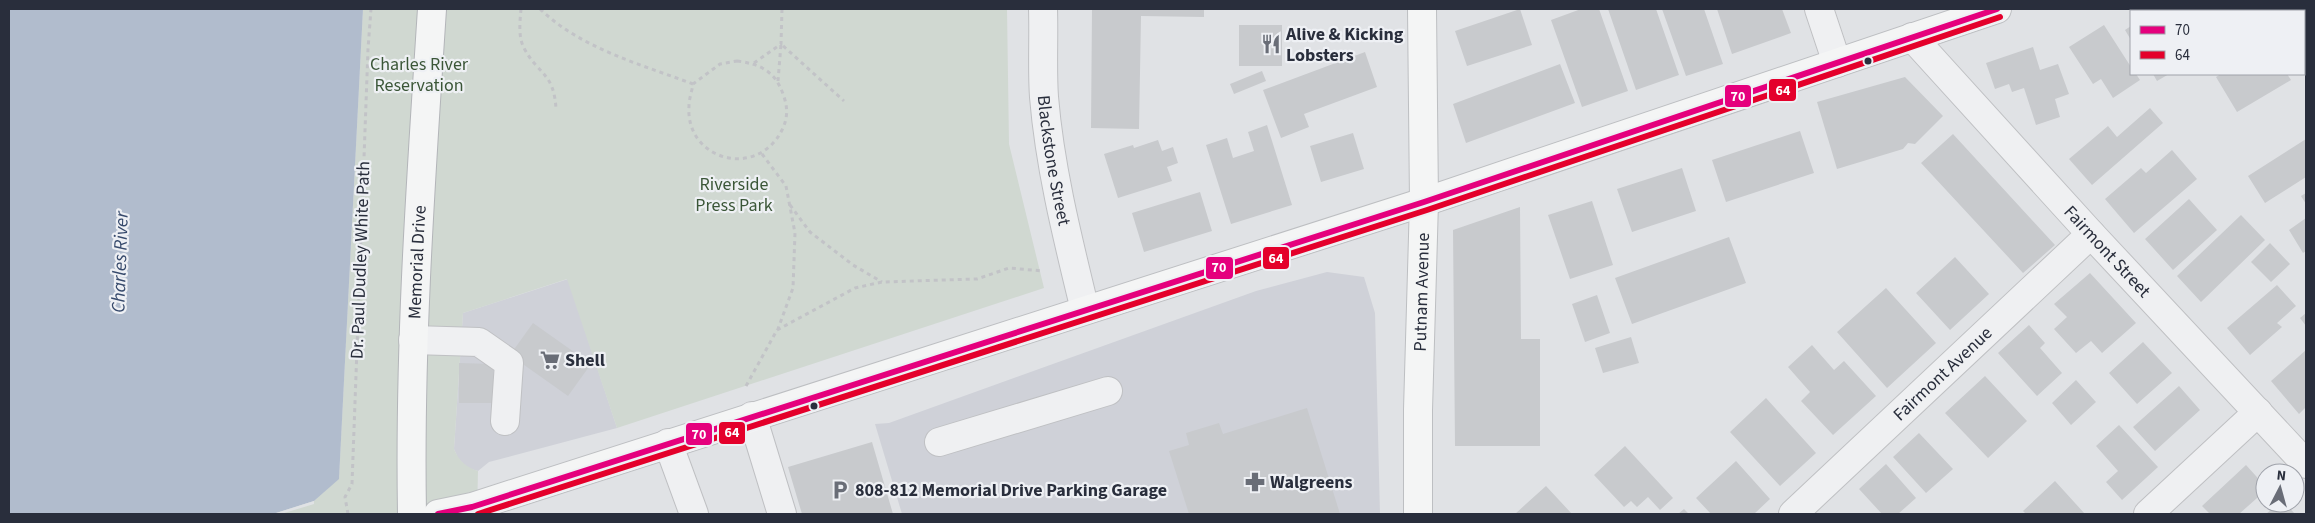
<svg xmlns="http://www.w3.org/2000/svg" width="2315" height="523" viewBox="0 0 2315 523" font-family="'Source Sans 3',sans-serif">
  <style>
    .built { fill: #cfd1d8 }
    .green { fill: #d0d8d1 }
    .water { fill: #b1bccd }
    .pier { fill: #e0e2e5 }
    .building { fill: #c8cacd }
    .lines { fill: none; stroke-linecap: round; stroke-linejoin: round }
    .minor-casing { stroke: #bfc0c3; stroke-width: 30 }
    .major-casing { stroke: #bdbfc2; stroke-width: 30 }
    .highway-casing { stroke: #b3b5b9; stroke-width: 30 }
    .path { stroke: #c2c3c7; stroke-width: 3; stroke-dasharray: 4 4; stroke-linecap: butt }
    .minor { stroke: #eff0f2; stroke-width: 28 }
    .major { stroke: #f4f5f5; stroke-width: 28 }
    .highway { stroke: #f4f5f5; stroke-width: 28 }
    .bus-1-casing { stroke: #eef0f4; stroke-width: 10 }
    .bus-2-casing { stroke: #eef0f4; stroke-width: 10 }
    .bus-1 { stroke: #e5007d; stroke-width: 6 }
    .bus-2 { stroke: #e4002b; stroke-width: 6 }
    .bus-dot { fill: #292e3c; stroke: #eef0f4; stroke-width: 2 }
    .labels { text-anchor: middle; stroke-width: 4.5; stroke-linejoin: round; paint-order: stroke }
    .poi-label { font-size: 18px; font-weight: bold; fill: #292e3c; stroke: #eef0f4; text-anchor: start }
    .park-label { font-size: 18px; fill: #3b5638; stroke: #eef0f4 }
    .street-label { font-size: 18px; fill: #292e3c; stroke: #eef0f4 }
    .water-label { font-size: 19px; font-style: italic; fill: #374a6c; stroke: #eef0f4 }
    .line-badge { stroke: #eef0f4; stroke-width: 2 }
    .badge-label { font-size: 14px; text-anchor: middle; font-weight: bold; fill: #fff }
  </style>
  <rect width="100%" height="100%" fill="#e0e2e5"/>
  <path class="built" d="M 1327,272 L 1364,277 L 1375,313 L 1380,514 L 902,514 L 875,424 L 889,423 L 1256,291 Z
    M 568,279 L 617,428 L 489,462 L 478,471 L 467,468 L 458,458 L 454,449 L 463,313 Z"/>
  <path class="green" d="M 363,9 L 1007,9 L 1009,144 L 1044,288 L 617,428 L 567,279 L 463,313 L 454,449 C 459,461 466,467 478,471 L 477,514 L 273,514 L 314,501 L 339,478 Z"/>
  <path class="water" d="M 9,9 L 363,9 L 339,479 L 314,501 L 273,514 L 9,514 Z"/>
  <path class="pier" d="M 314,501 L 314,504 L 281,514 L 273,514 Z"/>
  <path class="building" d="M 1092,9 L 1204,9 L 1204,17 L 1141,16 L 1139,129 L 1091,128 Z
    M 1520,9 L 1532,45 L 1467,66 L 1455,31 Z
    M 1581,9 L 1599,9 L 1628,91 L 1582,107 L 1551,20 Z
    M 1608,9 L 1656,9 L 1679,75 L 1636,90 Z
    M 1662,9 L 1704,9 L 1723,64 L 1686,76 Z
    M 1717,9 L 1782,9 L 1791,33 L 1732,54 Z
    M 2199,9 L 2250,9 L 2252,11 L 2200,11 Z
    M 1239,25 L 1282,25 L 1282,66 L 1239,66 Z
    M 2104,25 L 2131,67 L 2131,74 L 2136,74 L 2140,80 L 2113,98 L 2101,79 L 2093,84 L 2069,47 Z
    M 2131,26 L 2131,40 L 2125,30 Z
    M 2033,47 L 2040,70 L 2058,64 L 2069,94 L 2055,99 L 2060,117 L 2036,125 L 2024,88 L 2012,92 L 2009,84 L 1995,89 L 1986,63 Z
    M 1365,52 L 1377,87 L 1304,114 L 1309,127 L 1281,138 L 1263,90 Z
    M 1560,64 L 1575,103 L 1466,143 L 1453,104 Z
    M 1262,71 L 1266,81 L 1234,94 L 1230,84 Z
    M 2153,74 L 2169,74 L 2157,81 Z
    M 2221,74 L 2287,74 L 2291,80 L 2237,112 L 2216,77 Z
    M 1905,77 L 1943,116 L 1915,144 L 1908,143 L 1903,149 L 1837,169 L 1817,102 Z
    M 2150,108 L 2163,123 L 2092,185 L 2069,159 L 2108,126 L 2117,137 Z
    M 1267,125 L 1292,205 L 1231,224 L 1206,145 L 1227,138 L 1233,158 L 1254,151 L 1248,132 Z
    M 1800,131 L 1814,173 L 1726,202 L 1712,160 Z
    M 1353,133 L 1364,169 L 1321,182 L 1310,146 Z
    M 1953,134 L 2055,245 L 2023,273 L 1921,163 Z
    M 2306,139 L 2306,177 L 2265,203 L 2248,176 Z
    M 1158,140 L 1162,151 L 1173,147 L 1178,163 L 1167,167 L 1172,181 L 1118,198 L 1104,154 L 1133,145 L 1134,148 Z
    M 2172,150 L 2197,179 L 2134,233 L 2105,199 L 2141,168 L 2146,173 Z
    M 1682,168 L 1696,211 L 1632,232 L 1617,189 Z
    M 1200,192 L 1212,231 L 1144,252 L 1132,213 Z
    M 2306,193 L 2306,204 L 2301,196 Z
    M 2189,199 L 2217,230 L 2173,270 L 2145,239 Z
    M 1592,201 L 1613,265 L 1570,279 L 1548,215 Z
    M 1520,207 L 1521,339 L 1540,339 L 1540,446 L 1455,446 L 1453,230 Z
    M 2241,215 L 2265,240 L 2201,302 L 2177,276 Z
    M 2306,218 L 2306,251 L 2303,253 L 2289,230 Z
    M 1729,237 L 1746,283 L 1632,324 L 1615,278 Z
    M 2270,243 L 2290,264 L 2271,282 L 2251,262 Z
    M 1955,257 L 1989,294 L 1950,330 L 1916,293 Z
    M 2090,273 L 2136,323 L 2102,353 L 2091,341 L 2076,353 L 2054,329 L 2067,317 L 2054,304 Z
    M 2277,285 L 2296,306 L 2277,323 L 2282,327 L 2250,355 L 2227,328 Z
    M 1886,288 L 1936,343 L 1887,388 L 1837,332 Z
    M 1597,295 L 1610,333 L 1585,342 L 1572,304 Z
    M 2306,313 L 2306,326 L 2300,318 Z
    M 533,323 L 591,364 L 568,396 L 510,355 Z
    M 2029,325 L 2045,343 L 2040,348 L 2062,373 L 2037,396 L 1998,353 Z
    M 1631,337 L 1639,363 L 1603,373 L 1595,348 Z
    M 2143,342 L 2172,373 L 2137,404 L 2109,373 Z
    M 1812,345 L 1834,370 L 1844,361 L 1876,396 L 1833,435 L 1801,401 L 1810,392 L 1788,367 Z
    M 2306,350 L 2306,407 L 2299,414 L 2271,381 Z
    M 459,363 L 493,364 L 493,403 L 459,403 Z
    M 1985,376 L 2027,421 L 1988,458 L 1945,413 Z
    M 2076,380 L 2096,402 L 2071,425 L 2052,403 Z
    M 2179,386 L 2200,410 L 2155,451 L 2133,427 Z
    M 1766,398 L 1816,453 L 1780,486 L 1730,432 Z
    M 1307,408 L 1340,514 L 1189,514 L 1169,451 L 1189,445 L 1186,433 L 1219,423 L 1223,434 Z
    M 2119,425 L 2158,467 L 2122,500 L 2106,482 L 2118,471 L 2096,446 Z
    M 1919,433 L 1953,469 L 1926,493 L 1893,457 Z
    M 872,442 L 893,514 L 802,514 L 788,467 Z
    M 1625,446 L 1673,498 L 1660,510 L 1648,497 L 1637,507 L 1631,501 L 1624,507 L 1594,475 Z
    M 1736,461 L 1770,499 L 1754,514 L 1711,514 L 1696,498 Z
    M 1886,464 L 1916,498 L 1898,514 L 1882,514 L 1859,489 Z
    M 2246,465 L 2265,486 L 2265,491 L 2239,514 L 2210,514 L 2202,506 Z
    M 2055,481 L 2085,514 L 2026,514 L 2023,511 Z
    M 1546,486 L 1572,514 L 1515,514 Z
    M 2279,503 L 2285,503 L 2295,514 L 2266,514 Z
    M 1684,509 L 1689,514 L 1678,514 Z"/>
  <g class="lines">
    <defs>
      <g id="minor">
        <path id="s1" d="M 1043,9 C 1044,38 1042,68 1044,97 C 1050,169 1068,240 1085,310"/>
        <path d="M 1819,9 L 1837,63"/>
        <path d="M 2277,9 L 2279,11"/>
        <path id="s2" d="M 1912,37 L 2091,234 L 2306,464"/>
        <path d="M 2304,52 L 2306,56"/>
        <path d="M 413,340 L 479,342 L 509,363 L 505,421"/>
        <path d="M 752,416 L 782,514"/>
        <path d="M 939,442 L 1108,391"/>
        <path d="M 668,443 L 694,514"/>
        <path id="s3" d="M 1793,514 L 2091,234"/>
        <path d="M 2148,514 L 2258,412"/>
      </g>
      <g id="major">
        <path d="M 438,514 L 472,507 L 1424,202 L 1997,9"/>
        <path id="s4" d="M 1418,514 L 1418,410 L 1424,202 L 1422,9"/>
      </g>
      <g id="highway">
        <path id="s5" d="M 412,514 C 409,345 421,177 432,9"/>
      </g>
    </defs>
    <use href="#minor" class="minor-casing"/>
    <use href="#major" class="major-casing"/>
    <use href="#highway" class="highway-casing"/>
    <path class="path" d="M 521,9 C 520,21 518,37 524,48 C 538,75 554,72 556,109
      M 540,9 C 582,49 640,64 693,84
      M 737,61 C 760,64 775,71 783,94 C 788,107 788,118 782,130 C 757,180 685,160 689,106 C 689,99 692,91 693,84 L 720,64 Z
      M 754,63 L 781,44 L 782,9
      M 778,81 L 781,44 L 844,101
      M 762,154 L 786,186 L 795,233 L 793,288 L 778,329
      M 790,205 L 810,232 L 853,265 L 882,282
      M 746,386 L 777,330 L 855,288 L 882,282 L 977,279 L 1009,268 L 1043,271
      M 348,514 L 345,497 L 352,484 L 368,49 L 371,9"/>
    <use href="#minor" class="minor"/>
    <use href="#major" class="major"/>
    <use href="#highway" class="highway"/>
    <defs>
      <path id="bus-1" d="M 438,514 L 472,507 L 1424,202 L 1997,9"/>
      <path id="bus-2" d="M 478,514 L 1427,210 L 2000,17"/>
    </defs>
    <use href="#bus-1" class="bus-1-casing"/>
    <use href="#bus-2" class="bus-2-casing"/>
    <use href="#bus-1" class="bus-1"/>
    <use href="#bus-2" class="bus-2"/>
  </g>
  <defs>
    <symbol id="restaurant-bare" viewBox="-9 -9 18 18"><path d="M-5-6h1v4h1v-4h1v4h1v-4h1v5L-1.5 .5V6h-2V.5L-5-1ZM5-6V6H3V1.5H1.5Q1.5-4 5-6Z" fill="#696d77" stroke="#eef0f4" stroke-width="2.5" paint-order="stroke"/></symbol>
    <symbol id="supermarket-bare" viewBox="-9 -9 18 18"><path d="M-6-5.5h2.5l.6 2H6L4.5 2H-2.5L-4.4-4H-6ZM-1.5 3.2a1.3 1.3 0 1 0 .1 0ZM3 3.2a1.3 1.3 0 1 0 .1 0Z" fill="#696d77" stroke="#eef0f4" stroke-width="2.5" paint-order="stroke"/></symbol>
    <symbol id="pharmacy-bare" viewBox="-9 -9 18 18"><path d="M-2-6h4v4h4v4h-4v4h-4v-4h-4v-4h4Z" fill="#696d77" stroke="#eef0f4" stroke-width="2.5" paint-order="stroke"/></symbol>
    <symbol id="parking-bare" viewBox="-9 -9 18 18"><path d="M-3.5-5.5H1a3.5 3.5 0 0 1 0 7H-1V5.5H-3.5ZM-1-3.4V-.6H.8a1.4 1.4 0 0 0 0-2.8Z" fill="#696d77" stroke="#eef0f4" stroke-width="2.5" paint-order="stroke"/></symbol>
  </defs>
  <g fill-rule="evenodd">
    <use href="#restaurant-bare" x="1257" y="30" width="28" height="28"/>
    <use href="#supermarket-bare" x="536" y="346" width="28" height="28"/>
    <use href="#pharmacy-bare" x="1241" y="468" width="28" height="28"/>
    <use href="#parking-bare" x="826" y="476" width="28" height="28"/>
  </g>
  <g class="bus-dot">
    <circle cx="1868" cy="61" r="4.5"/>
    <circle cx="814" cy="406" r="4.5"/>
  </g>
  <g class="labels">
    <g class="poi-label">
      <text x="1286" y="40">Alive &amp; Kicking<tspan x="1286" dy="21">Lobsters</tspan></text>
      <text x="565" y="366">Shell</text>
      <text x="1270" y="488">Walgreens</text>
      <text x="855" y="496">808-812 Memorial Drive Parking Garage</text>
    </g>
    <g class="park-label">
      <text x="419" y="70">Charles River<tspan x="419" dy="21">Reservation</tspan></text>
      <text x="734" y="190">Riverside<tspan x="734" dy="21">Press Park</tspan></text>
    </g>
    <g class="street-label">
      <text dy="6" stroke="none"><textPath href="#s1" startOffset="152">Blackstone Street</textPath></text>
      <text dy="6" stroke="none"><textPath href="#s2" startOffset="290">Fairmont Street</textPath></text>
      <text transform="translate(360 260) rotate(-88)" y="6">Dr. Paul Dudley White Path</text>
      <text dy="6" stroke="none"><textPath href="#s5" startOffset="252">Memorial Drive</textPath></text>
      <text dy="6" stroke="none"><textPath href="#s4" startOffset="222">Putnam Avenue</textPath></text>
      <text dy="6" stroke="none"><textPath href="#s3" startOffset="205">Fairmont Avenue</textPath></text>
    </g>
    <g class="water-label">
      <text transform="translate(119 262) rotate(-88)" y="7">Charles River</text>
    </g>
  </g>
  <g class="line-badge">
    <rect x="1768" y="78" width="29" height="24" rx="5" fill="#e4002b"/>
    <rect x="1724" y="84" width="28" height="24" rx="5" fill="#e5007d"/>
    <rect x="1262" y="246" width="28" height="24" rx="5" fill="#e4002b"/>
    <rect x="1205" y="256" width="29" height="24" rx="5" fill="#e5007d"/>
    <rect x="718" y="421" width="28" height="24" rx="5" fill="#e4002b"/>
    <rect x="685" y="422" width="28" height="24" rx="5" fill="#e5007d"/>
  </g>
  <g class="badge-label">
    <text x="1783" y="95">64</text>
    <text x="1738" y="101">70</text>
    <text x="1276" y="263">64</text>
    <text x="1219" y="272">70</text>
    <text x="732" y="437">64</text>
    <text x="699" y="439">70</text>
  </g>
  <rect width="2315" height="523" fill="none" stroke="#292e3c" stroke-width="20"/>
  <rect x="2130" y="10" width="175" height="65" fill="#eef0f4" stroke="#9fa2aa"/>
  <rect x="2140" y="26" width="25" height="8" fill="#e5007d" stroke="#9fa2aa"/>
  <text x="2175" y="35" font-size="15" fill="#292e3c">70</text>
  <rect x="2140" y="51" width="25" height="8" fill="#e4002b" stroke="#9fa2aa"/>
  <text x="2175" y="60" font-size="15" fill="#292e3c">64</text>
  <g transform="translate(2280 488) rotate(6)"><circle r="24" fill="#eef0f4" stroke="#9fa2aa"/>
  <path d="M0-4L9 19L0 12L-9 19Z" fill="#696d77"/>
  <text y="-8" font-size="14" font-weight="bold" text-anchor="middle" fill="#292e3c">N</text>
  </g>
</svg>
